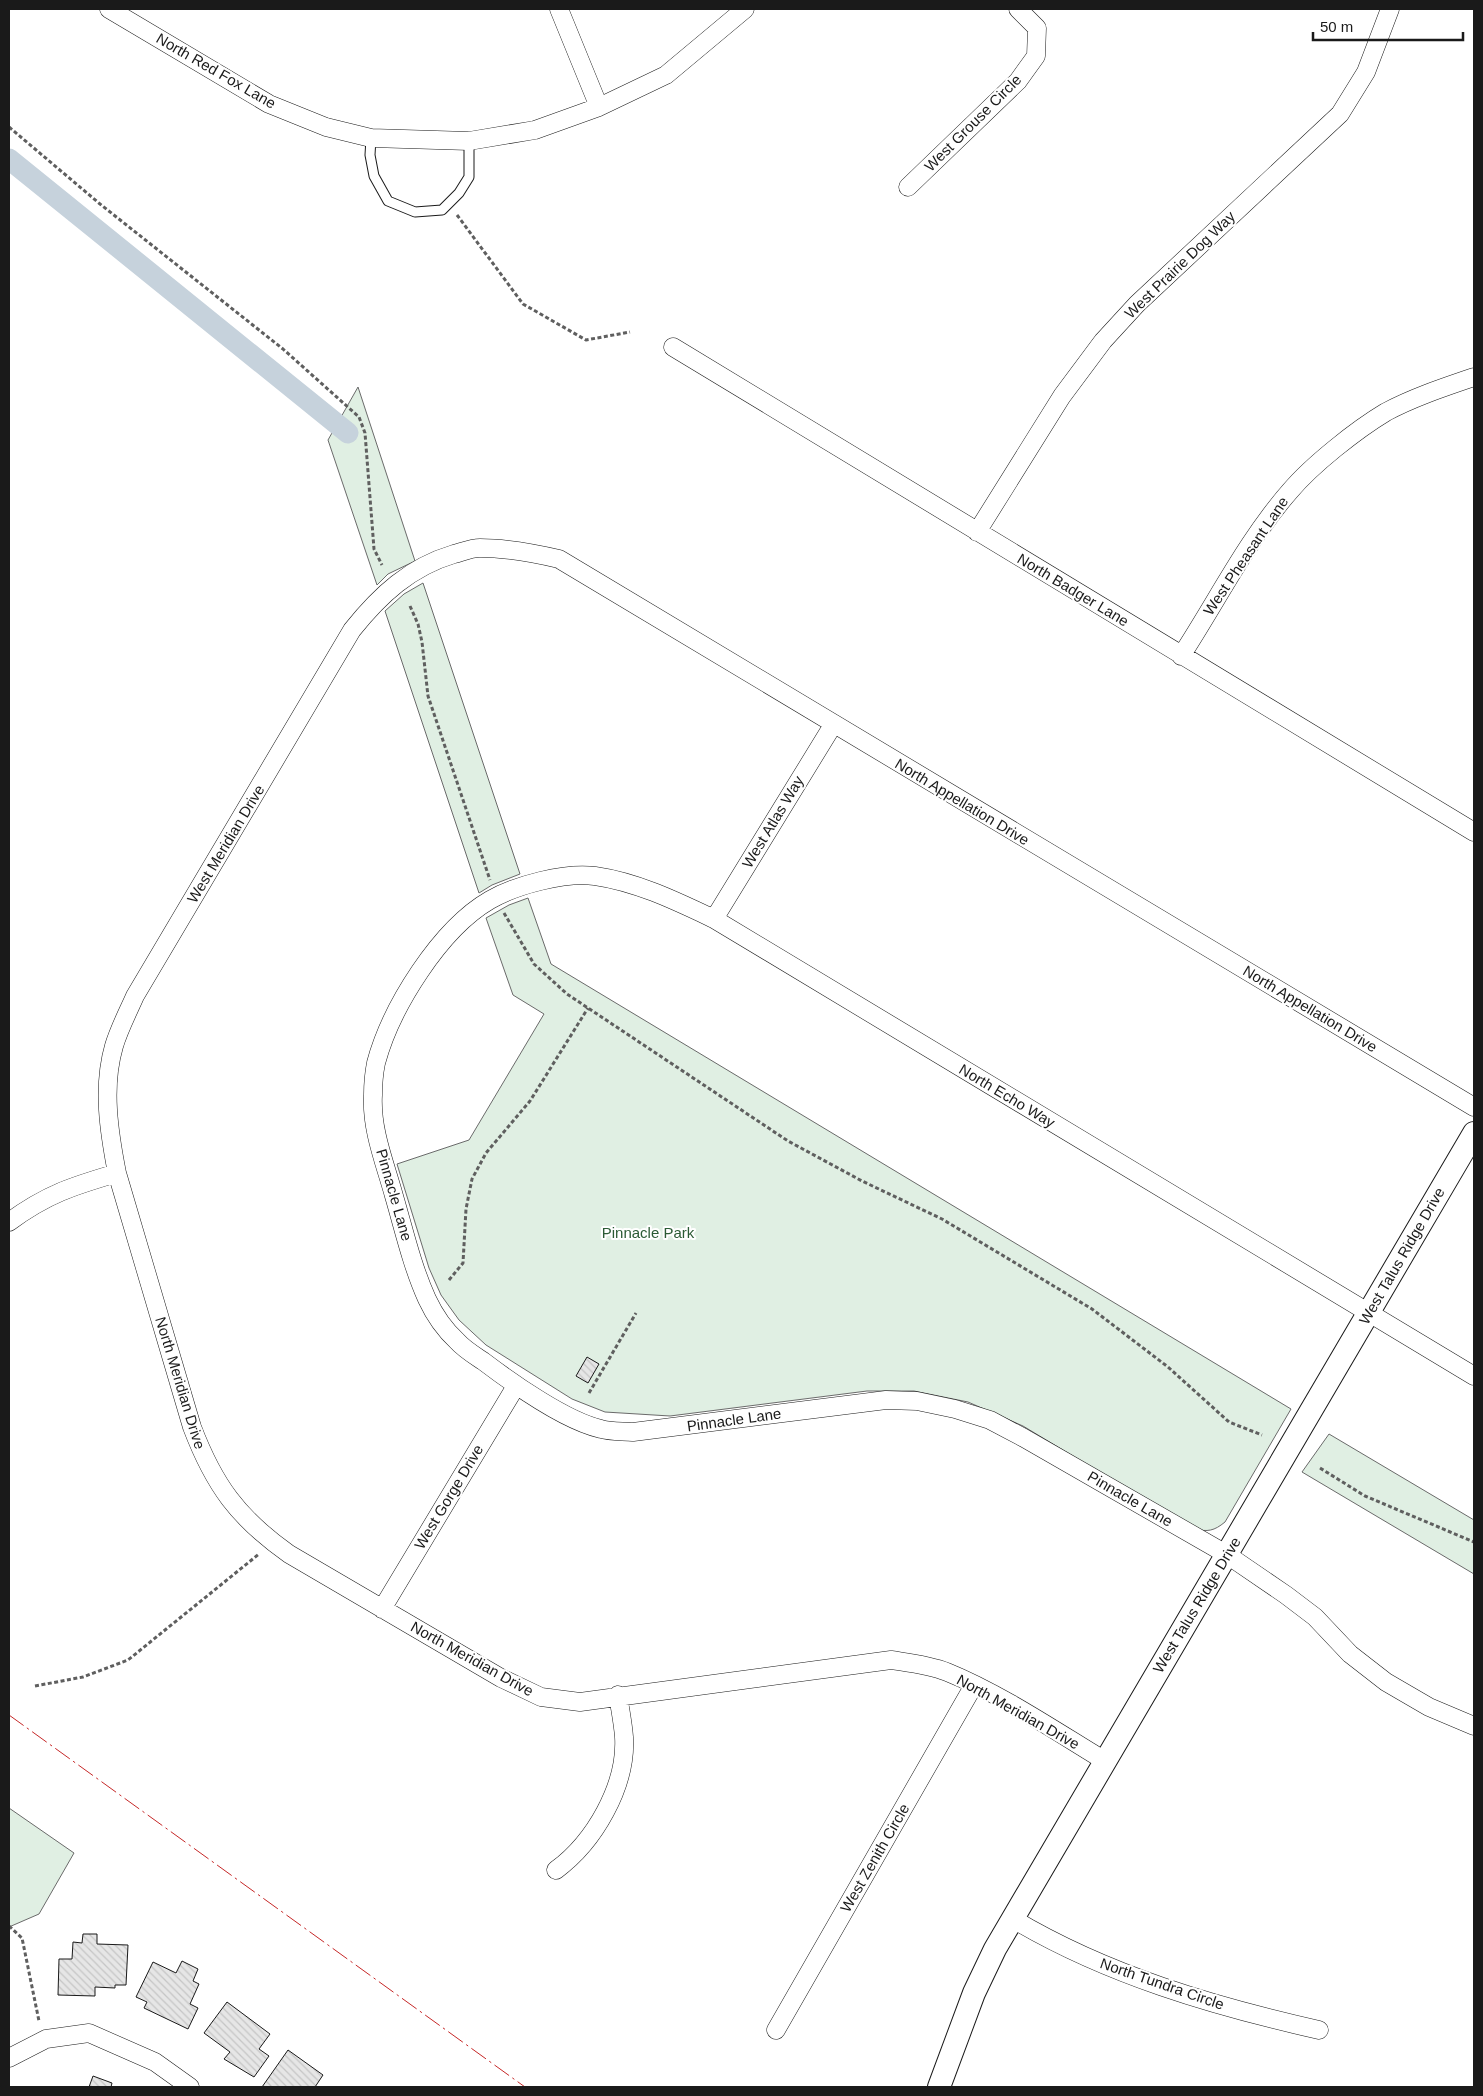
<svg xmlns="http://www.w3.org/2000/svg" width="1483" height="2096" viewBox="0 0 1483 2096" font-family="Helvetica,sans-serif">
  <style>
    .green { fill: #e0efe3; stroke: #6a6a6a }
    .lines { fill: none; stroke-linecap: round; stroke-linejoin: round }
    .canal { stroke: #c6d2dc; stroke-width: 21 }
    .building { fill: url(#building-back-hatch); stroke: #1a1a1a }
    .service-casing { stroke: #1a1a1a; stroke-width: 11 }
    .minor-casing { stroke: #1a1a1a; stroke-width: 19 }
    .tertiary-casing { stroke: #1a1a1a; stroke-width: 24 }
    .path { stroke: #5f5f5f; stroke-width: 3; stroke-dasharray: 4 2.5; stroke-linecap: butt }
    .service { stroke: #fff; stroke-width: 9 }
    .minor { stroke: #fff; stroke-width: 18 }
    .tertiary { stroke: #fff; stroke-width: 22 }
    .power { stroke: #c62828; stroke-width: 1; stroke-dasharray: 18 4 2.5 4; stroke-linecap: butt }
    .labels { text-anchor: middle; stroke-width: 4; stroke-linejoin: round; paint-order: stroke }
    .street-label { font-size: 15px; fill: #1a1a1a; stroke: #fff }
    .park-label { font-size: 15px; fill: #2b5a34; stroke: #fff }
  </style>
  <defs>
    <pattern id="building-back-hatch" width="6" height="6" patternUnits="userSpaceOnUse" patternTransform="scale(1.25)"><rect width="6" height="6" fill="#e6e6e6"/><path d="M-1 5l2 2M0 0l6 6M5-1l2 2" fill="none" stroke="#c5c5c5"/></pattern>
  </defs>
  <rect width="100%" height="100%" fill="#fff"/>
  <path class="green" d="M 358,387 L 415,561 L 388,574 L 377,585 L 328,440 Z
    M 423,583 L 520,874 L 492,885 L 479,893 L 385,611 L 404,594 Z
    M 528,898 L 551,964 L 1291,1409 L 1225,1522 C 1214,1531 1208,1532 1194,1529 L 1023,1426 L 968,1402 L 914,1391 L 867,1391 L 670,1416 L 605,1412 L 572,1399 L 486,1345 L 459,1320 L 441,1295 L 429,1268 L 397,1164 L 469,1140 L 544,1014 L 513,995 L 486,918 L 509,905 Z
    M 1329,1434 L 1474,1520 L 1474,1574 L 1302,1472 Z
    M 9,1808 L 74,1853 L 39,1914 L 9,1927 Z"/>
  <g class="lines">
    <path class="canal" d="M 9,159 L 348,433"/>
  </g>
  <path class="building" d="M 587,1357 L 599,1364 L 588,1383 L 576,1376 Z
    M 83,1934 L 97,1934 L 97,1944 L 128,1945 L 126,1985 L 115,1985 L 115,1988 L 95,1987 L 95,1996 L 58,1995 L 59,1959 L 72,1959 L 73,1942 L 82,1943 Z
    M 182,1961 L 198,1969 L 193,1981 L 199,1984 L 190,2004 L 198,2008 L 188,2029 L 144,2008 L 147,2002 L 136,1997 L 153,1962 L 176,1973 Z
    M 227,2002 L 270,2034 L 259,2049 L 269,2056 L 254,2077 L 224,2059 L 230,2052 L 204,2033 Z
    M 288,2050 L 323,2075 L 315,2087 L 262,2087 Z
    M 93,2076 L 112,2083 L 111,2087 L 89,2087 Z"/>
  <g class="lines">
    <defs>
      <path id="service" d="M 371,138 L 370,155 L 374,176 L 388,201 L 415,212 L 442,210 L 459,193 L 469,177 L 469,141"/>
      <path id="minor" d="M 109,9 L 269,104 L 326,127 L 371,138 L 469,141 L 535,130 L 599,107 L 666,75 L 745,9
        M 559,9 L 599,107
        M 908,187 L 1018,81 L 1036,56 L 1037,28 L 1018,9
        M 673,347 L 1474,832
        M 977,532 L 1062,396 L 1103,341 L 1137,304 L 1340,114 L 1366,72 L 1390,9
        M 1181,656 C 1217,601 1247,540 1290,491 C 1312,465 1356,430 1386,412 C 1414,397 1445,387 1474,377
        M 714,919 L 833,725
        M 9,1222 C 47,1194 73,1186 117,1173
        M 1474,1376 L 714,919 C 676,901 637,882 595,876 C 565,872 516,885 490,900 C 440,929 391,1007 376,1063 C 374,1073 373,1085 373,1095 C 371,1130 385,1163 394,1196 C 404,1230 412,1266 427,1299 C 434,1314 445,1330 457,1341 C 464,1349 474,1355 483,1361 C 512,1383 566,1421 601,1429 C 611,1432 623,1431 633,1432 L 886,1400 L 917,1401 L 955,1409 L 990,1420 L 1024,1438 L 1226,1554 L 1286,1595 L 1315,1617 L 1350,1654 L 1386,1682 L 1429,1707 L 1474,1726
        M 382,1609 L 516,1386
        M 1105,1761 C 1057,1732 999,1693 947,1672 C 929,1665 910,1663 891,1660 L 580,1702 L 541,1697 L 501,1678 L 289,1554 C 238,1518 214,1485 192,1427 L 117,1173 C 109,1132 102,1087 114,1046 C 119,1029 128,1012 135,996 L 352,630 C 380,595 410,567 454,554 C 462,552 471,548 480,548 C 507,548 533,553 559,559 L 1474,1107
        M 556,1870 C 594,1842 627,1786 624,1737 C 623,1723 620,1709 618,1695
        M 1013,1919 C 1107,1975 1213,2006 1319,2030
        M 776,2030 L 974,1685
        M 9,2058 L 46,2039 L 89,2033 L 155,2062 L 190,2087"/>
      <path id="tertiary" d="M 939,2087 L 974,1993 L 995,1949 L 1474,1133"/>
    </defs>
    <use href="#service" class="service-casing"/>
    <use href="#minor" class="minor-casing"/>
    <use href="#tertiary" class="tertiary-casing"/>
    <path class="path" d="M 9,127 L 100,204 L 283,349 L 359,417 L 365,433 L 374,549 L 382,565
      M 457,215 L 523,304 L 586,340 L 630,332
      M 410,606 L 418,624 L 422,642 L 428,696 L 490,880
      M 504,913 L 534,964 L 567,994 L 788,1141 L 862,1181 L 942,1219 L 1092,1309 L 1168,1367 L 1229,1422 L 1262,1435
      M 449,1280 L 463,1263 L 466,1209 L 472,1179 L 486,1153 L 530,1101 L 588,1008
      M 589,1393 L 636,1313
      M 1320,1468 L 1365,1496 L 1474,1542
      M 35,1686 L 83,1677 L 128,1660 L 259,1554
      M 9,1926 L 22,1938 L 39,2021"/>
    <use href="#service" class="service"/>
    <use href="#minor" class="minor"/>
    <use href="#tertiary" class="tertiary"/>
    <path class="power" d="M 9,1715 L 525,2087"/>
  </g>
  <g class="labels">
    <g class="street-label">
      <text transform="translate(216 71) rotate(30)" y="5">North Red Fox Lane</text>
      <text transform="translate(973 123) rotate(-45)" y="5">West Grouse Circle</text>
      <text transform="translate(1180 265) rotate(-44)" y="5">West Prairie Dog Way</text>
      <text transform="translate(1246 556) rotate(-56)" y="5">West Pheasant Lane</text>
      <text transform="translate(1073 590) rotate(31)" y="5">North Badger Lane</text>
      <text transform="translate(962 802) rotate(31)" y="5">North Appellation Drive</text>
      <text transform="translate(773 822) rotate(-59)" y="5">West Atlas Way</text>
      <text transform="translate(226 844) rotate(-59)" y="5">West Meridian Drive</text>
      <text transform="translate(1310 1009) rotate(31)" y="5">North Appellation Drive</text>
      <text transform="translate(1007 1096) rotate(31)" y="5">North Echo Way</text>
      <text transform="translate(394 1195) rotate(74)" y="5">Pinnacle Lane</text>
      <text transform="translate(1402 1256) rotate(-60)" y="5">West Talus Ridge Drive</text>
      <text transform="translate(180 1383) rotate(73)" y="5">North Meridian Drive</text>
      <text transform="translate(734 1420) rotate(-8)" y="5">Pinnacle Lane</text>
      <text transform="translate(449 1497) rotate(-59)" y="5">West Gorge Drive</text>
      <text transform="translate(1130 1499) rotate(30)" y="5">Pinnacle Lane</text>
      <text transform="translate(1197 1605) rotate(-59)" y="5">West Talus Ridge Drive</text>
      <text transform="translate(472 1659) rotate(29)" y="5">North Meridian Drive</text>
      <text transform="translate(1018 1712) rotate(29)" y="5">North Meridian Drive</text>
      <text transform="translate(875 1858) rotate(-60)" y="5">West Zenith Circle</text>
      <text transform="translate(1162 1984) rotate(19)" y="5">North Tundra Circle</text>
    </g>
    <g class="park-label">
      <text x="648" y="1238">Pinnacle Park</text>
    </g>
  </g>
  <rect width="1483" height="2096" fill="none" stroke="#1a1a1a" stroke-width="20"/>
  <path d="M1313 32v8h150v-8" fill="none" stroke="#1a1a1a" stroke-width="2.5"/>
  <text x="1320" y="32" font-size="15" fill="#1a1a1a" stroke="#ffffff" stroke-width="4" paint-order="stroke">50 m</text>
</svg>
